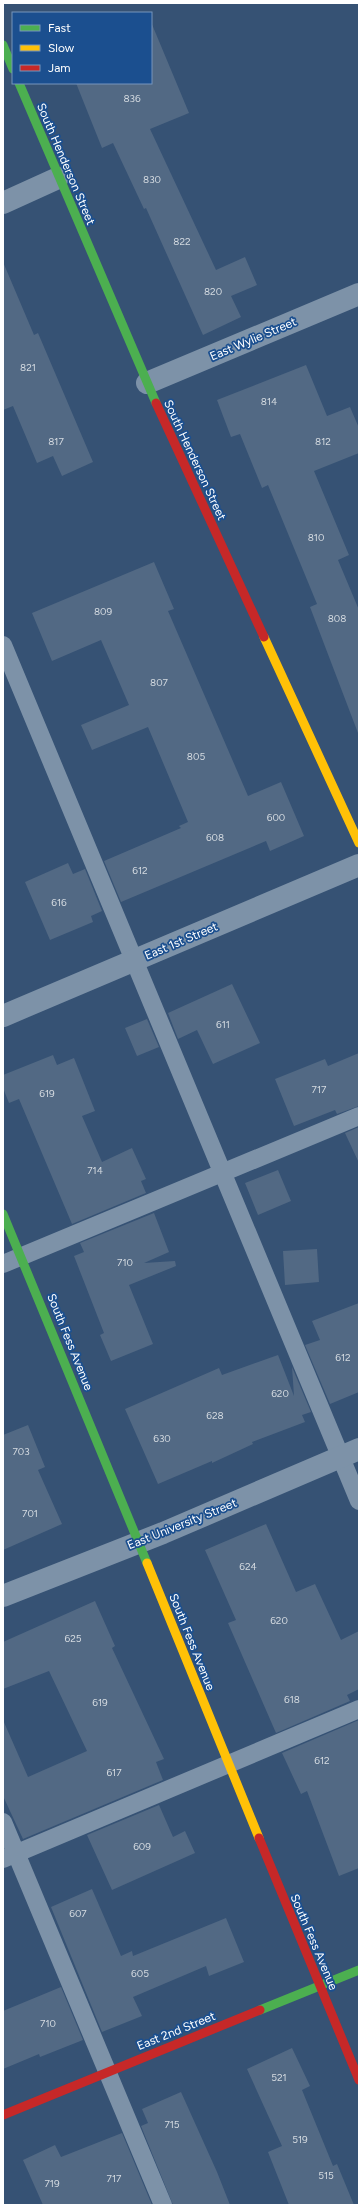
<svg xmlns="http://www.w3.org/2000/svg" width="362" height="2208" viewBox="0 0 362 2208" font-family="Figtree,sans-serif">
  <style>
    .building { fill: #526984 }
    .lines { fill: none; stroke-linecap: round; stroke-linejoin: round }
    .lane { stroke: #7d92a8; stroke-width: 18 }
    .street { stroke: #7d92a8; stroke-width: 22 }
    .fast { stroke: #4caf50; stroke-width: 9 }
    .slow { stroke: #ffc107; stroke-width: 9 }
    .jam { stroke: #c62828; stroke-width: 9 }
    .labels { text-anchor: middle; stroke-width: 3.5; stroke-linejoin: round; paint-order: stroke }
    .number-label { font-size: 10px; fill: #d4dae0 }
    .street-label { font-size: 12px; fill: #fff; stroke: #1b4f8f }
  </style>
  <rect width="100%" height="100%" fill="#365274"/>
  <path class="building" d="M 151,22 L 189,113 L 150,129 L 216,270 L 245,257 L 257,285 L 231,296 L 241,317 L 203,335 L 146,208 L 144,209 L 113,143 L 102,148 L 76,83 L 151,83 Z
    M 3,262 L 34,335 L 38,333 L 93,462 L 62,476 L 53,456 L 37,463 L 13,406 L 3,410 Z
    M 306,365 L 327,416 L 350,407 L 359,428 L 359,453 L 314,471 L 349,555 L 338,560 L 359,610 L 358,733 L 310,607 L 317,604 L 268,485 L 262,488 L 240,434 L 231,437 L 217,400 Z
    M 154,562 L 174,609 L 168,611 L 248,796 L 281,782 L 304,836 L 270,851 L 266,841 L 121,902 L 104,861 L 181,828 L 179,826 L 188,822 L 148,727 L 92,750 L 81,725 L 129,705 L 101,640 L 52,661 L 32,613 Z
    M 68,863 L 73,874 L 85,869 L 102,911 L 91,916 L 93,922 L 50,940 L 25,882 Z
    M 232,984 L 260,1043 L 213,1064 L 197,1030 L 178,1039 L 168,1013 Z
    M 147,1019 L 159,1047 L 137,1056 L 125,1028 Z
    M 359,1053 L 359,1106 L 337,1114 L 335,1110 L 294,1126 L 275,1079 L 325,1059 L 328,1066 Z
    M 53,1055 L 57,1065 L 74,1058 L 95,1111 L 82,1116 L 102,1162 L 132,1148 L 146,1179 L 141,1181 L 146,1193 L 72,1224 L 19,1099 L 9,1103 L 3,1088 L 3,1075 Z
    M 359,1127 L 359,1163 L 345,1133 Z
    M 278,1170 L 291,1201 L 258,1215 L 245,1183 Z
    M 154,1213 L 169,1252 L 144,1263 L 175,1261 L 176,1266 L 129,1285 L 153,1344 L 111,1361 L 100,1335 L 104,1333 L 74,1256 L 84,1252 L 80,1243 Z
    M 317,1249 L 319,1282 L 285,1285 L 283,1251 Z
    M 359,1303 L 359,1392 L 330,1404 L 305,1345 L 320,1340 L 312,1321 Z
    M 278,1355 L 294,1396 L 292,1367 L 311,1412 L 302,1415 L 305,1422 L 252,1442 L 253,1444 L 212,1463 L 212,1461 L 158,1484 L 125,1409 L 219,1368 L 222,1375 Z
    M 28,1425 L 45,1467 L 38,1470 L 62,1524 L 3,1550 L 3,1435 Z
    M 266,1524 L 296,1592 L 315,1584 L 341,1640 L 359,1631 L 359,1689 L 347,1695 L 350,1701 L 276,1733 L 228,1623 L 236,1620 L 205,1550 Z
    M 95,1601 L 115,1646 L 112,1648 L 164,1759 L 156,1762 L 163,1780 L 23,1839 L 3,1796 L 3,1720 L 28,1777 L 87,1751 L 49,1671 L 3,1689 L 3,1642 Z
    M 359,1720 L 359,1868 L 339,1876 L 307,1791 L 301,1794 L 282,1753 Z
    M 159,1805 L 173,1837 L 185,1831 L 195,1853 L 112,1890 L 87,1835 Z
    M 92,1889 L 121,1956 L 132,1951 L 133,1956 L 226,1918 L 244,1962 L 209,1976 L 206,1966 L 133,1997 L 142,2016 L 102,2032 L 51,1907 Z
    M 61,1987 L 83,2040 L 40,2057 L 39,2054 L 3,2069 L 3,2011 Z
    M 292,2048 L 310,2086 L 302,2090 L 333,2166 L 337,2164 L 354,2205 L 289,2205 L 268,2152 L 282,2146 L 247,2069 Z
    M 181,2092 L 217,2172 L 230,2205 L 173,2205 L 141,2126 L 148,2123 L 142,2109 Z
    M 122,2133 L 152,2205 L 43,2205 L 23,2160 L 55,2145 L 61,2157 Z"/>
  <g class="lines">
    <path class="lane" d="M 3,645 L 359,1501
      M 3,1264 L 359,1116
      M 3,1822 L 163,2205
      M 3,1859 L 359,1709"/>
    <path class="street" d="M 3,203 L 58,178
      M 147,383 L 359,294
      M 3,1016 L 359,865
      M 3,1596 L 163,1533 L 359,1449"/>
    <path class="fast" d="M 3,45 L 13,69
      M 19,83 L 156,403
      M 3,1214 L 147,1563
      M 260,2010 L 359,1970"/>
    <path class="slow" d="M 264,637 L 359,843
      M 147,1563 L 259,1838"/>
    <path class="jam" d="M 156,403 L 264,637
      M 259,1838 L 359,2080
      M 3,2115 L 260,2010"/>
  </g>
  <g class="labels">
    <g class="number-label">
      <text x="132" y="102">836</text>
      <text x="152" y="183">830</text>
      <text x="182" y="245">822</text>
      <text x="213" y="295">820</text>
      <text x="28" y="371">821</text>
      <text x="269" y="405">814</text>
      <text x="56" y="445">817</text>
      <text x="323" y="445">812</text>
      <text x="316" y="541">810</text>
      <text x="103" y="615">809</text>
      <text x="337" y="622">808</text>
      <text x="159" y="686">807</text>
      <text x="196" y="760">805</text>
      <text x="276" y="821">600</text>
      <text x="215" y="841">608</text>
      <text x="140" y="874">612</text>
      <text x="59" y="906">616</text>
      <text x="223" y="1028">611</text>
      <text x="319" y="1093">717</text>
      <text x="47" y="1097">619</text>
      <text x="95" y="1174">714</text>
      <text x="125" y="1266">710</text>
      <text x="343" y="1361">612</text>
      <text x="280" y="1397">620</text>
      <text x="215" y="1419">628</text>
      <text x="162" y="1442">630</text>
      <text x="21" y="1455">703</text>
      <text x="30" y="1517">701</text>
      <text x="248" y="1570">624</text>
      <text x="279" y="1624">620</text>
      <text x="73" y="1642">625</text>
      <text x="292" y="1703">618</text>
      <text x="100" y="1706">619</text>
      <text x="322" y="1764">612</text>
      <text x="114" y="1776">617</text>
      <text x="142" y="1850">609</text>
      <text x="78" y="1917">607</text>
      <text x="140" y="1977">605</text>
      <text x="48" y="2027">710</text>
      <text x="279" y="2081">521</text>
      <text x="172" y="2128">715</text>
      <text x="300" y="2143">519</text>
      <text x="326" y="2179">515</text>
      <text x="114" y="2182">717</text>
      <text x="52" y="2187">719</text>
    </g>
    <g class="street-label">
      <text transform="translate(66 164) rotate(67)" y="4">South Henderson Street</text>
      <text transform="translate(253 339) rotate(-23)" y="4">East Wylie Street</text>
      <text transform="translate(195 460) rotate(65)" y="4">South Henderson Street</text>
      <text transform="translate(181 941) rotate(-23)" y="4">East 1st Street</text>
      <text transform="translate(70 1342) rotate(68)" y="4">South Fess Avenue</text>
      <text transform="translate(182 1524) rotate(-22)" y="4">East University Street</text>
      <text transform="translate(192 1642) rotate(68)" y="4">South Fess Avenue</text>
      <text transform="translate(314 1942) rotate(67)" y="4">South Fess Avenue</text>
      <text transform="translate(176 2031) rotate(-22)" y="4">East 2nd Street</text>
    </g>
  </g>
  <rect width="362" height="2208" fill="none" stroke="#ffffff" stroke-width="8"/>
  <rect x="12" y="12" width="140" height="72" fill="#1b4f8f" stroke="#7695bc"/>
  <rect x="20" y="25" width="20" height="6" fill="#4caf50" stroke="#7695bc"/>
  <text x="48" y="32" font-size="12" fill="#ffffff">Fast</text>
  <rect x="20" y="45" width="20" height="6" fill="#ffc107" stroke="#7695bc"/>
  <text x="48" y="52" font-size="12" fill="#ffffff">Slow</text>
  <rect x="20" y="65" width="20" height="6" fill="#c62828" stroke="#7695bc"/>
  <text x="48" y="72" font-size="12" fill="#ffffff">Jam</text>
</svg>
